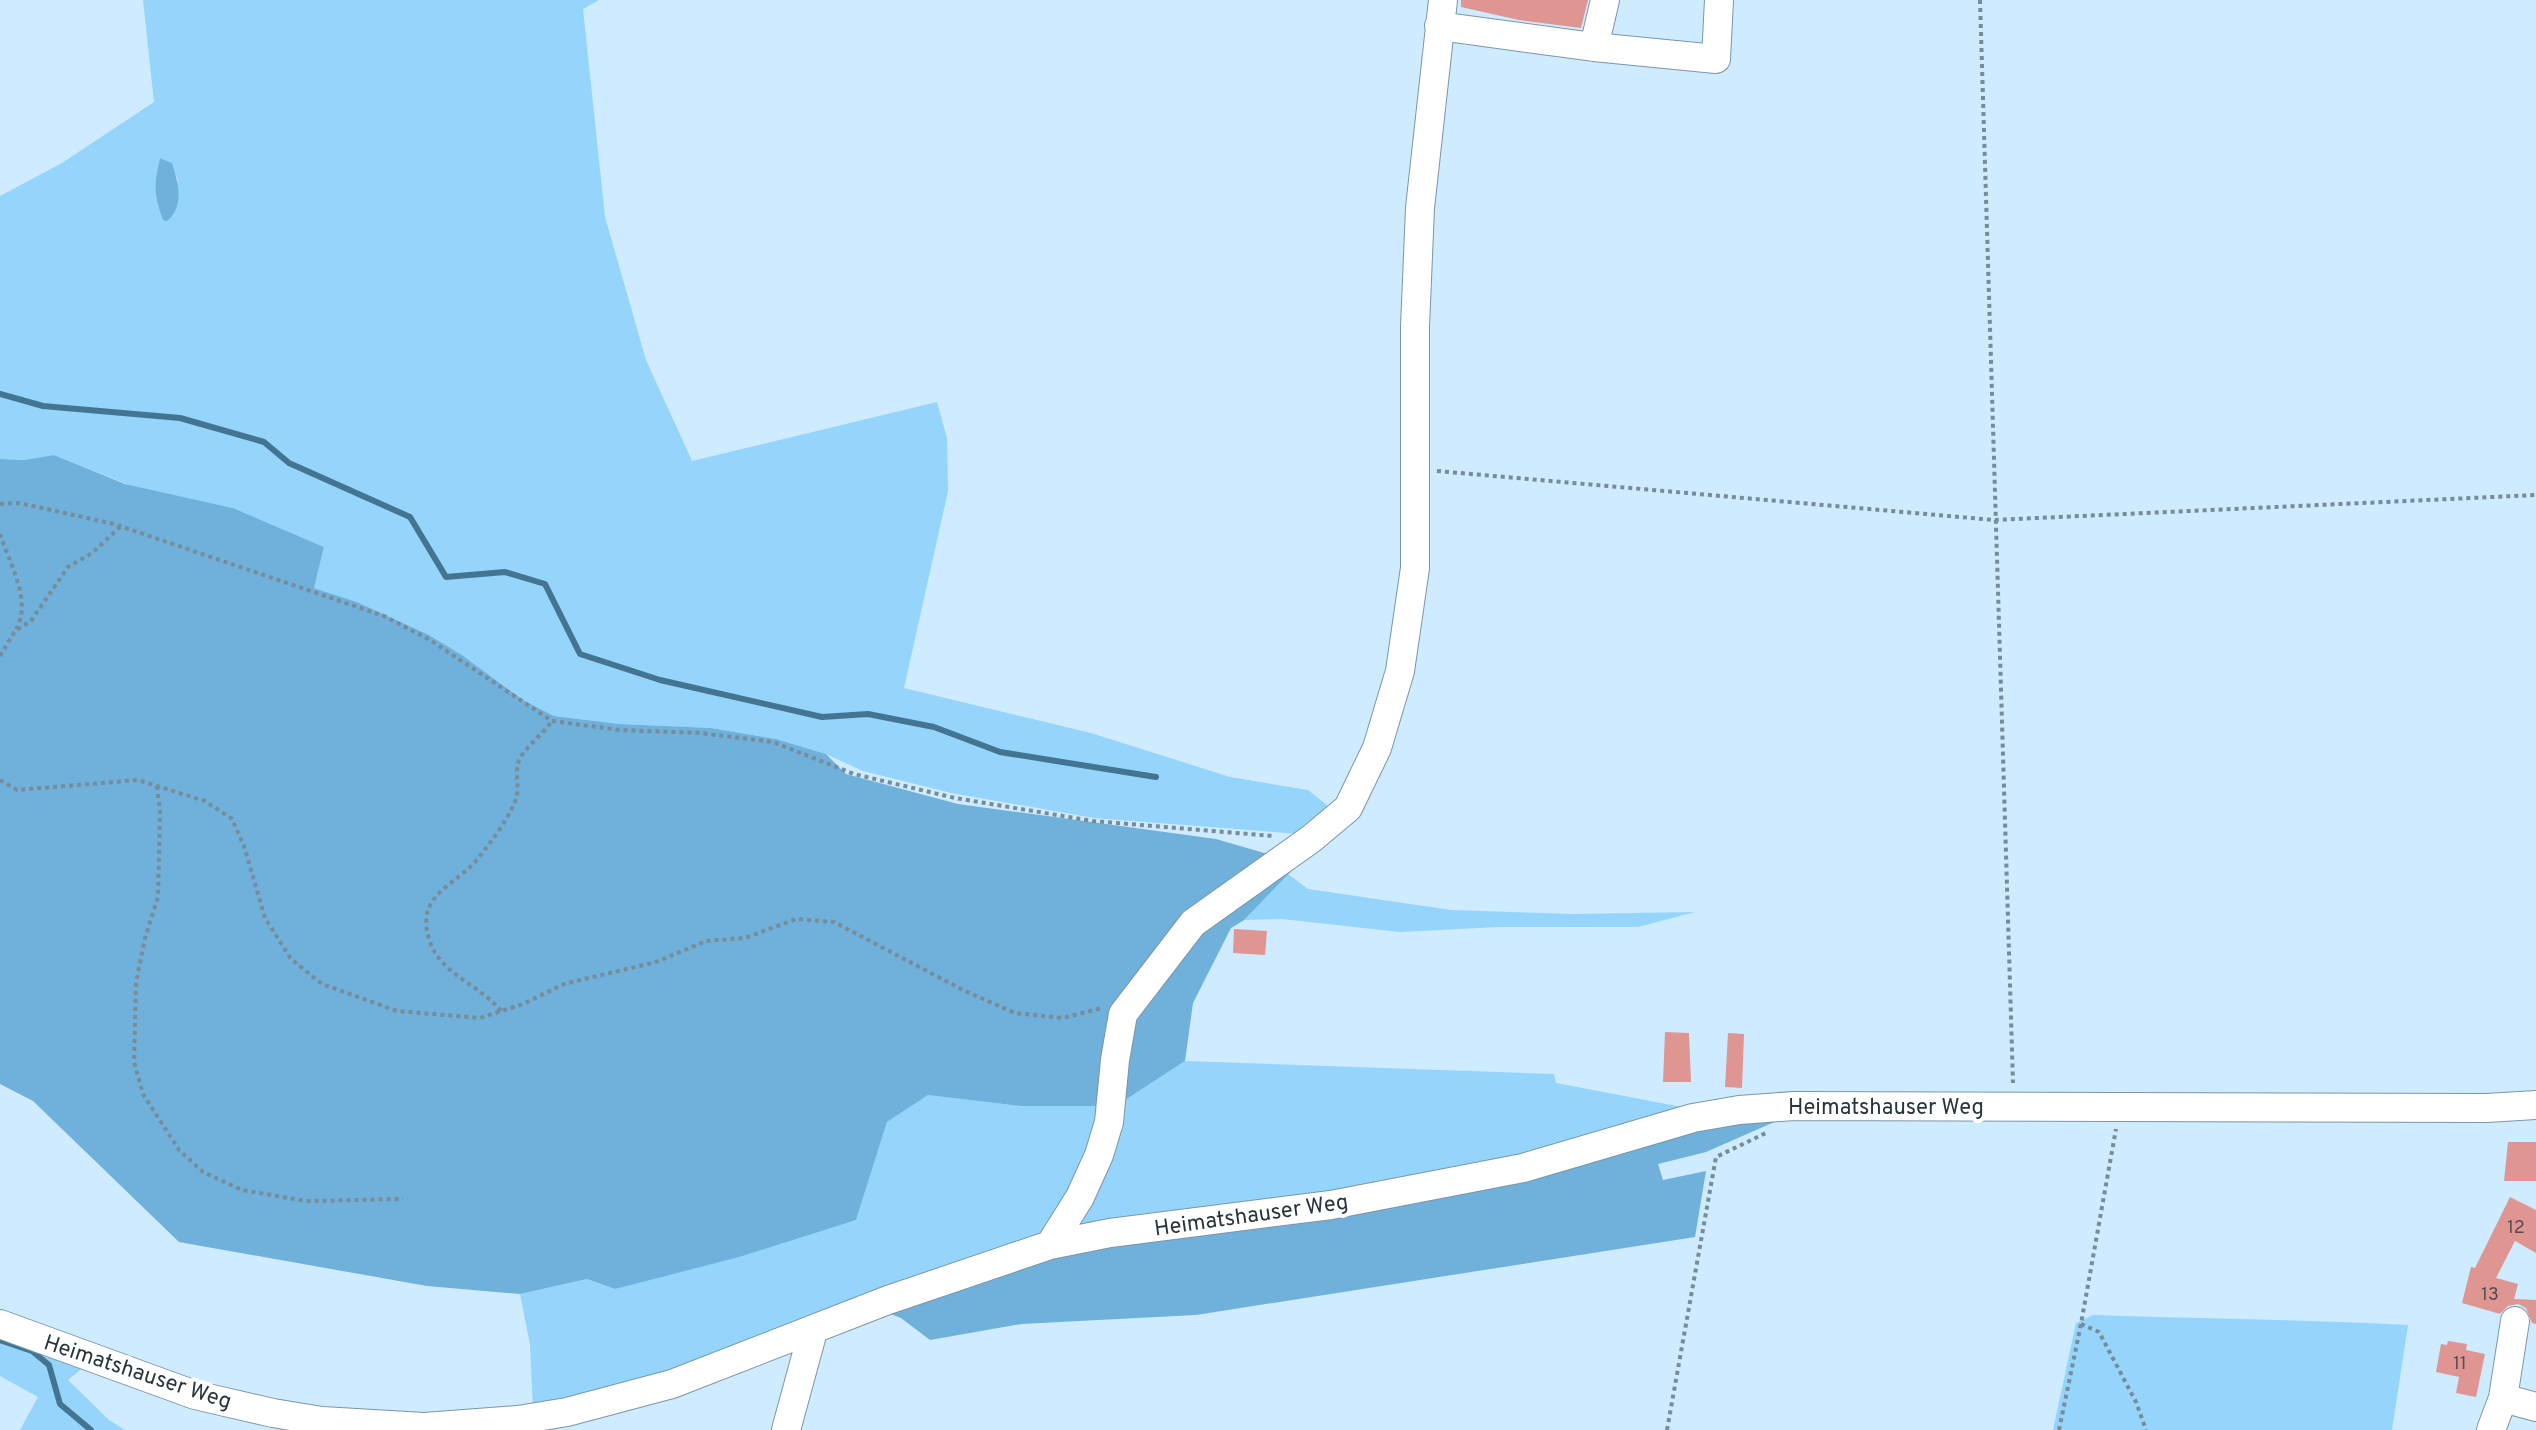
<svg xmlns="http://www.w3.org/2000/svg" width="2536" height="1430" viewBox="0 0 2536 1430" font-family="Overpass,sans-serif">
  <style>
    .green { fill: #95d4fb; fill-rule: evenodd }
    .forest { fill: #6fb1da }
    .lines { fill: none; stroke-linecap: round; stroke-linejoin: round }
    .stream { stroke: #437593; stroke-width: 6 }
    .building { fill: #df9592 }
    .minor-casing { stroke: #7b96a8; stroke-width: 30 }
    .path { stroke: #778b98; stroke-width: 4; stroke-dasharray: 4 4; stroke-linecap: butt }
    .minor { stroke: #fff; stroke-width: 28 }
    .labels { text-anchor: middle; stroke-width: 8; stroke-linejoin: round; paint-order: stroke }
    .number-label { font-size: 18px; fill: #564d52 }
    .street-label { font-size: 22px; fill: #29353c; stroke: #fff }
  </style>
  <rect width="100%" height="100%" fill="#ceebff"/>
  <path class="green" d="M 143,0 L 599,0 L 583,9 L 605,217 L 646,360 L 692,461 L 937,402 L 947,438 L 948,491 L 904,688 L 1091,733 L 1230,777 L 1308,790 L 1328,806 L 1343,808 L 1313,835 L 1094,818 L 951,793 L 863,771 L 826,754 L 776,739 L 711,728 L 620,724 L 554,716 L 523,700 L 462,655 L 429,635 L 357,602 L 314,588 L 324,547 L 233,508 L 129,485 L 54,455 L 24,460 L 0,459 L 0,196 L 62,163 L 154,102 ZM 160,158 L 172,163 L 178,181 L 163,220 C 153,194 154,184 160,158 Z
    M 1288,874 L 1308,889 L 1451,910 L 1573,914 L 1695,912 L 1638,927 L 1499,927 L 1400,932 L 1282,919 L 1244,920 Z
    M 1185,1061 L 1554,1074 L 1556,1083 L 1703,1111 L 1516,1166 L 1075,1228 L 1116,1106 Z
    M 928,1095 L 1021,1106 L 1099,1106 L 1101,1130 L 1058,1221 L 1031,1243 L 672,1376 L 533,1409 L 530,1345 L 520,1294 L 587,1279 L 615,1289 L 856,1220 L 887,1122 Z
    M 2093,1315 C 2198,1319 2303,1319 2408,1325 L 2392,1430 L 2053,1430 L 2076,1323 Z
    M 0,1334 L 86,1365 L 68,1380 L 109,1420 L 125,1430 L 20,1430 L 38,1397 L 0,1376 Z"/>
  <path class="forest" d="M 160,158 L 172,163 C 178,181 185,206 167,221 L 163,220 C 153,194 154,184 160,158 Z
    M 54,455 L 125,484 L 233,508 L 324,547 L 314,588 L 357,602 L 429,635 L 462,655 L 523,700 L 554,716 L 620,724 L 711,728 L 776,739 L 826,754 L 846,774 L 958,804 L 1216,839 L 1299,863 L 1244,920 L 1231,928 L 1193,1003 L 1185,1061 L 1116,1106 L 1021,1106 L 928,1095 L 887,1122 L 856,1220 L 739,1257 L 615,1289 L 587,1279 L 520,1294 L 427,1286 L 179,1242 L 33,1101 L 0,1084 L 0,459 L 24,460 Z
    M 1795,1113 L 1706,1152 L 1658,1164 L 1663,1180 L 1706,1171 L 1695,1237 L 1196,1315 L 1021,1324 L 930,1340 L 901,1318 L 880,1310 L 1030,1260 L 1694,1125 Z"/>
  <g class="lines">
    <path class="stream" d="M 0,394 L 43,406 L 180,418 L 264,442 L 289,463 L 410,517 L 446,577 L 505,572 L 545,584 L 580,654 L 660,680 L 822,717 L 868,714 L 934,727 L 1000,752 L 1156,777
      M 0,1340 L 32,1351 L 49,1365 L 60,1404 L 91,1430"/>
  </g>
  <path class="building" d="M 1461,0 L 1588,0 L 1581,28 L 1519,20 L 1461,7 Z
    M 1234,929 L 1267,931 L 1265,955 L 1233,953 Z
    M 1665,1032 L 1689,1033 L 1691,1082 L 1663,1082 Z
    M 1728,1033 L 1744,1034 L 1742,1088 L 1725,1087 Z
    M 2508,1142 L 2536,1142 L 2536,1181 L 2504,1181 Z
    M 2510,1197 L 2536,1210 L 2536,1253 L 2515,1241 L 2496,1278 L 2518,1284 L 2514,1299 L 2536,1300 L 2536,1324 L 2532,1323 L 2526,1308 L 2518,1304 L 2508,1306 L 2500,1314 L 2462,1303 L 2471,1267 L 2475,1268 Z
    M 2448,1341 L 2467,1344 L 2466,1350 L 2485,1354 L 2476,1397 L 2456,1393 L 2459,1377 L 2436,1372 L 2441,1344 L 2447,1345 Z"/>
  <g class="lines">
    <defs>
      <path id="minor" d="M 1439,26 L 1594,47 L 1605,0
        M 1594,47 L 1716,59 L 1719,0
        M 1050,1245 L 1080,1197 L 1099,1155 L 1109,1122 L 1115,1060 L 1123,1014 L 1193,923 L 1311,839 L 1348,808 L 1377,748 L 1400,671 L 1415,568 L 1415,327 L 1420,208 L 1443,0
        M 2515,1321 L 2503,1398 L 2536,1407
        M 0,1324 L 195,1395 L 273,1413 L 322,1421 L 424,1427 L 518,1420 L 567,1412 L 672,1384 L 888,1300 L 1050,1245 L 1110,1233 L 1331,1205 L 1523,1168 L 1693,1118 L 1739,1110 L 1794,1106 L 2487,1108 L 2536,1105
        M 786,1430 L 813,1331
        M 2491,1430 L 2503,1398"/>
    </defs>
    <use href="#minor" class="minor-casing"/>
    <path class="path" d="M 1980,0 L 2013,1083
      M 1437,471 L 1994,520 L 2536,495
      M 0,504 L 19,503 L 114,524 L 384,616 L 430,640 L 552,721 L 620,730 L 700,733 L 773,742 L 854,774 L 955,798 L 1093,821 L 1273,836
      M 0,534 C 8,560 33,602 16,629
      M 0,656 L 15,631 L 31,621 L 68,567 L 92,553 L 120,527
      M 0,780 L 17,790 L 138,780 L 205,801 L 232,819 L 244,846 L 265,918 L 291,959 L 322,984 L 397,1011 L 480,1018 L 523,1004 L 564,984 L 656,962 L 706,941 L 745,938 L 796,919 L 834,922 L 963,990 L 1015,1013 L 1063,1018 L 1102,1008
      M 157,786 L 160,812 L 158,897 L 145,938 L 136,983 L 134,1062 L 143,1094 L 179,1150 L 203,1172 L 242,1190 L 306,1201 L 403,1199
      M 501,1011 C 479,984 439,974 429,939 C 415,893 457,886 479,857 C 491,842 513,813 517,795 C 519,783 514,769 520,758 C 528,745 543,734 552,721
      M 2081,1324 L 2099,1332 L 2136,1402 L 2146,1430
      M 1667,1430 L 1716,1157 L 1768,1132
      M 2059,1430 L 2081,1324 L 2116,1129"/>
    <use href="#minor" class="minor"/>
  </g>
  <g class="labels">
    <g class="number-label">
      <text x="2516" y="1233">12</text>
      <text x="2490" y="1300">13</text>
      <text x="2460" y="1369">11</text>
    </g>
    <g class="street-label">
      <text x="1886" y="1114">Heimatshauser Weg</text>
      <text transform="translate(1251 1214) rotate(-8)" y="8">Heimatshauser Weg</text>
      <text transform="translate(138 1371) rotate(18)" y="8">Heimatshauser Weg</text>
    </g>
  </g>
</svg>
